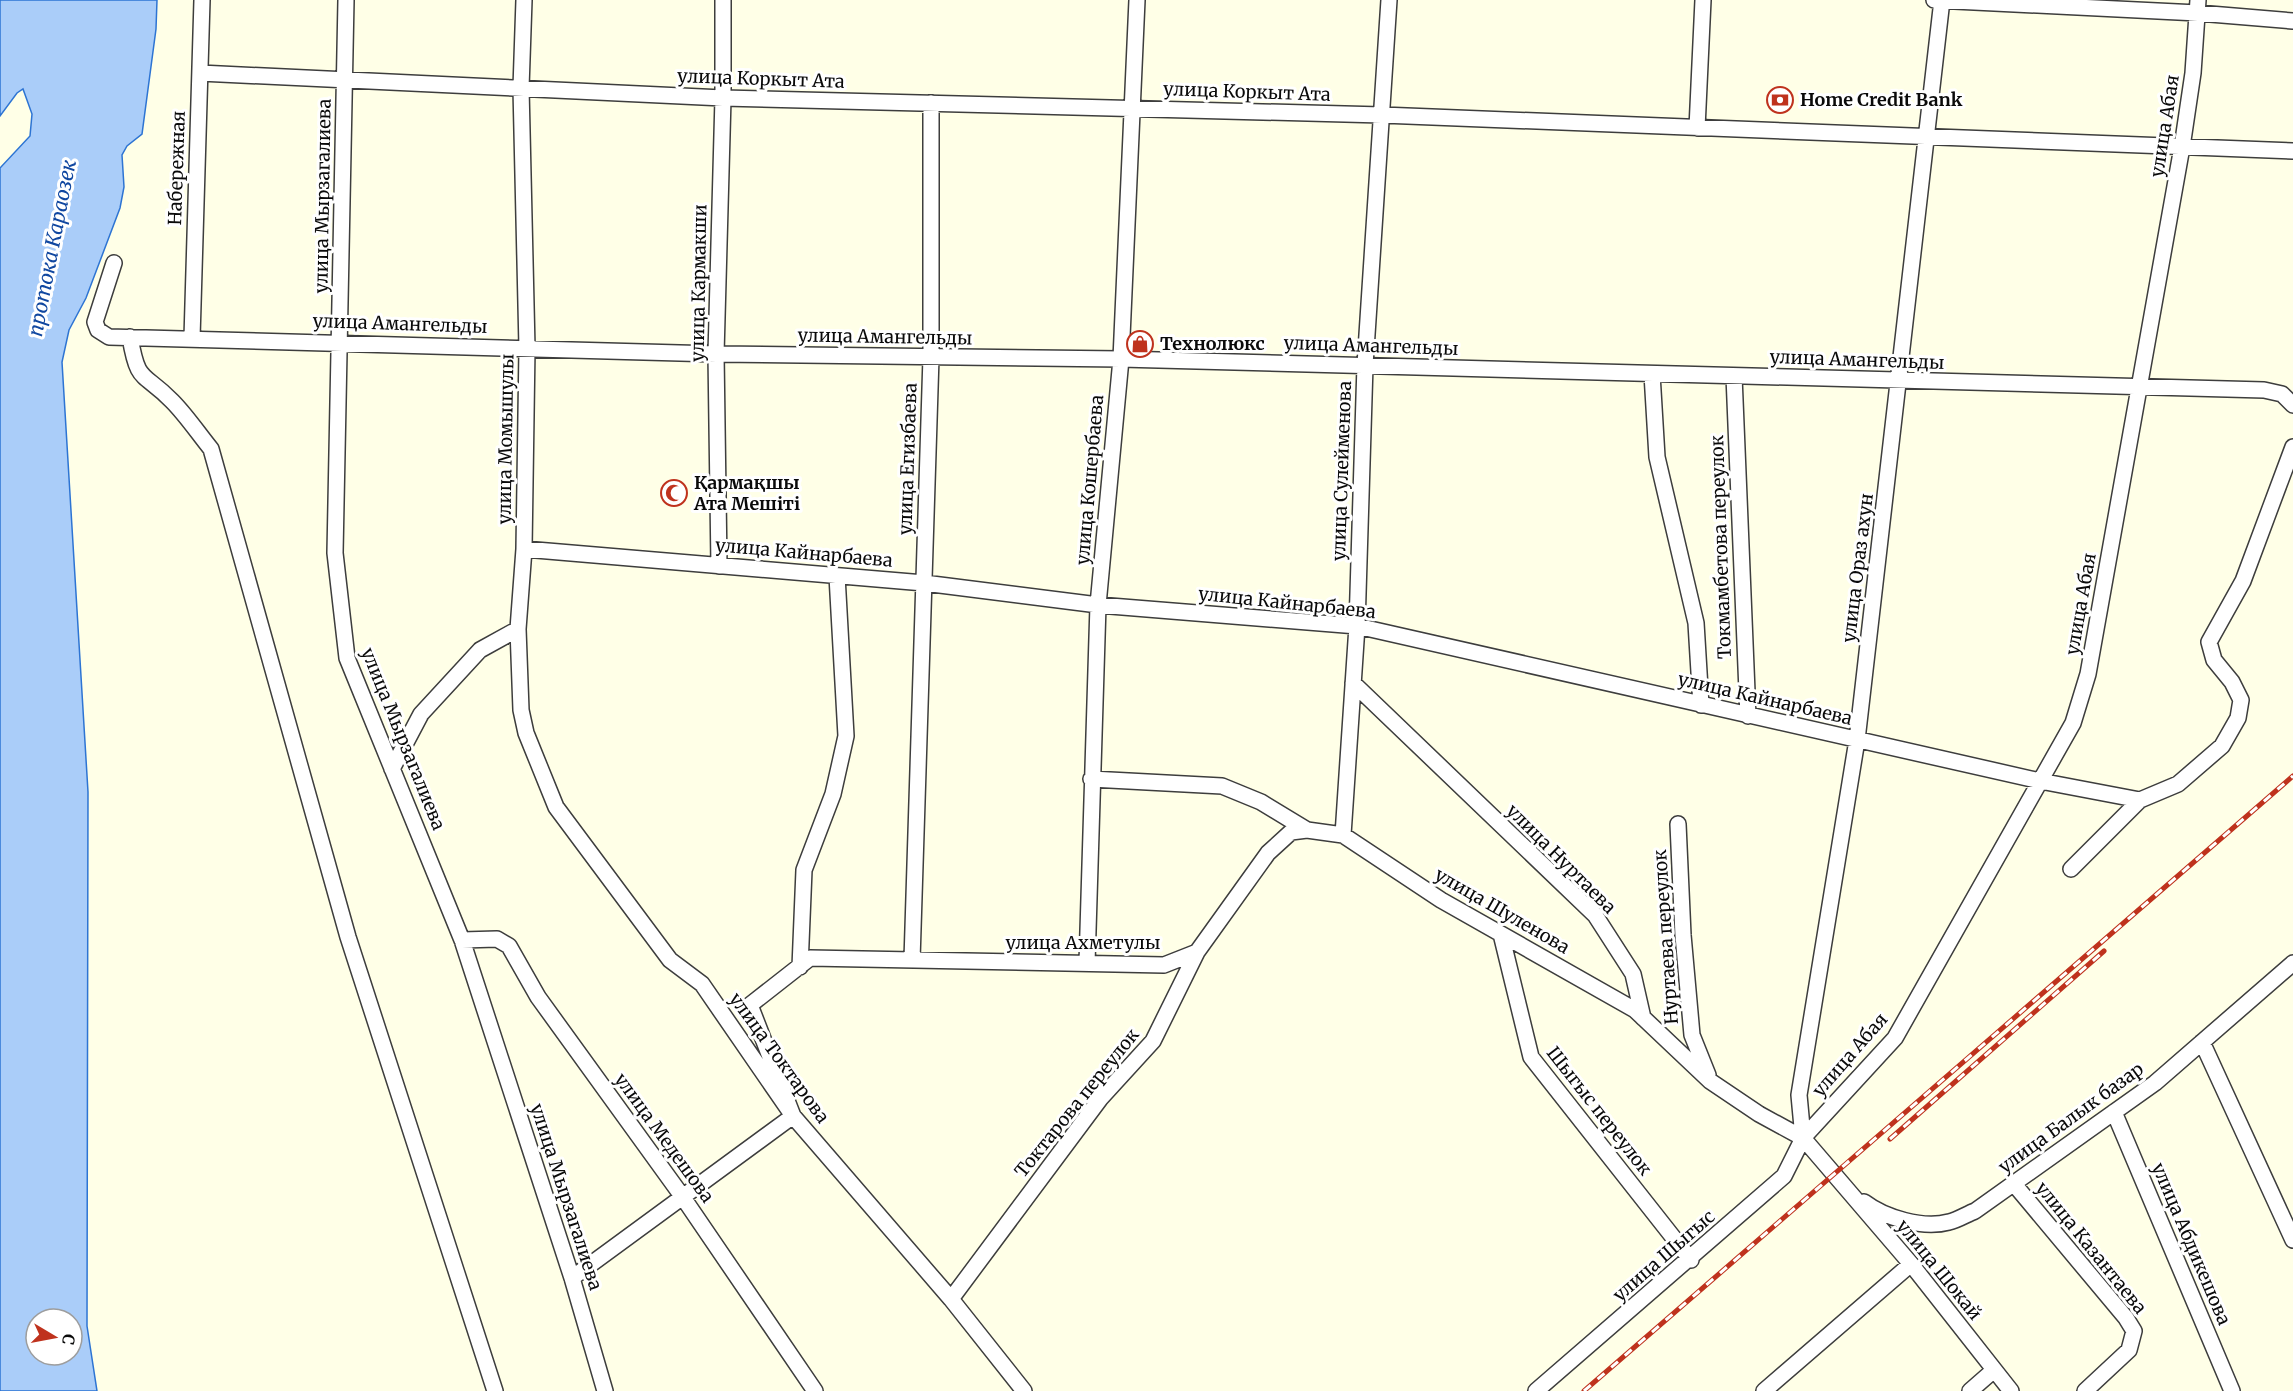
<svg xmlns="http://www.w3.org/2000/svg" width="2293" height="1391" viewBox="0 0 2293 1391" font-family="Merriweather,serif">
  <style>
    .water { fill: #aacdf9; stroke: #2d74d3; stroke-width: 1.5; fill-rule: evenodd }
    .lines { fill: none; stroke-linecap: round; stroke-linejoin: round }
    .minor-casing { stroke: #3d3d3d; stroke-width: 18 }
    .minor { stroke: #fff; stroke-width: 15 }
    .rail-casing { stroke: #bf321d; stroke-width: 5 }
    .rail { stroke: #fff; stroke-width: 3; stroke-dasharray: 9; stroke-linecap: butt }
    .labels { text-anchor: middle; stroke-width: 6; stroke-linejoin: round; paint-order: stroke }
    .street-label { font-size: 18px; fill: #0a0a0a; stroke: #fff }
    .poi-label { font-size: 18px; font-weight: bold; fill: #0a0a0a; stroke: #fff; text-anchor: start }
    .water-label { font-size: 20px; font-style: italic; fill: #1047a0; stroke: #fff }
  </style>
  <rect width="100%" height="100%" fill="#ffffe7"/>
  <path class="water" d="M 0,0 L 157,0 L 156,29 L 142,134 L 127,146 L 122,155 L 124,187 L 120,208 L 86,298 L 69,330 L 62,362 L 88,792 L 87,1326 L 97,1391 L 0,1391 L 0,168 L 30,136 L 32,114 L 23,89 L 17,93 L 0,116 ZM 36,1319 L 72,1319 L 72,1355 L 36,1355 Z"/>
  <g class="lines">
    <defs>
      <path id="minor" d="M 346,0 L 335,553 L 347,658 L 462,940 L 572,1278 L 605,1391
        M 524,0 L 521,88 L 527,348 L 524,549 L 518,629 L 521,710 L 526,733 L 556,807 L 670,960 L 702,984 L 793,1116 L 951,1299 L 1024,1391
        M 1934,0 L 2198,13 L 2293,21
        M 200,73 L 723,98 L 1382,115 L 2293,151
        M 1697,128 L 1703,0
        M 114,263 L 95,322 L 98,330 L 109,337 L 716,354 L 1121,359 L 2264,390 L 2282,394 L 2293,405
        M 130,337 C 138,385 143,371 172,401 C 186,415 198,433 211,449 L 348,937 L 495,1391
        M 192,338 L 202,0
        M 1652,374 L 1657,457 L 1696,623 L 1701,705
        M 1734,376 L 1748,716
        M 524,549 L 924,583 L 1098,605 L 1357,626 L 2040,781 L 2140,800
        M 719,566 L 716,354 L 723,98 L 723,0
        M 1353,683 L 1595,915 L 1633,974 L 1643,1018
        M 392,769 L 421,714 L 480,650 L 518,629
        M 1091,779 L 1222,786 L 1261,802 L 1307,830
        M 1678,824 L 1683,935 L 1692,1035 L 1708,1075
        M 1343,835 L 1357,626 L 1365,365 L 1389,0
        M 2071,869 L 2140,800 L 2178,784 L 2222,746 L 2238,718 L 2241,700 L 2232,682 L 2214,660 L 2209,642 L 2243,581 L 2293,447
        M 1501,934 L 1531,1057 L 1691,1260
        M 462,940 L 497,939 L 509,946 L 538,997 L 682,1196 L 815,1391
        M 912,960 L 931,357 L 931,103
        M 1087,963 L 1098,605 L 1121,359 L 1137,0
        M 800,967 L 804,870 L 833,794 L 846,736 L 837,576
        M 2202,1042 L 2293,1240
        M 2114,1112 L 2232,1391
        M 1803,1138 L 1799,1095 L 1857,740 L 1942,0
        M 2014,1184 L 2126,1318 L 2134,1331 L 2129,1350 L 2085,1391
        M 1864,1202 C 1885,1218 1923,1229 1949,1222 C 1958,1220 1967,1214 1975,1211 L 2155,1083 L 2293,963
        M 572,1278 L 793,1116 L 750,1005 L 810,958 L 1164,965 L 1197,952 L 1268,853 L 1291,832 L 1307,830 L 1343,835 L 1441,900 L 1635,1010 L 1710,1081 L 1759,1114 L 1803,1138 L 1911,1264 L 2011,1391
        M 951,1299 L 1100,1099 L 1153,1041 L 1197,952
        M 1536,1391 L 1784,1176 L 1803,1138 L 1895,1038 L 2073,723 L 2088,674 L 2182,147 L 2193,73 L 2198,0
        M 1764,1391 L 1911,1264
        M 1970,1391 L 1994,1370"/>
    </defs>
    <use href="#minor" class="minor-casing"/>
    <use href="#minor" class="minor"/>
    <defs>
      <path id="rail" d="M 1890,1139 L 2104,951
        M 1584,1391 L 2293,776"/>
    </defs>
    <use href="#rail" class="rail-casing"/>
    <use href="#rail" class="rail"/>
  </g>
  <defs>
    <symbol id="bank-ring" viewBox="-11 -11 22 22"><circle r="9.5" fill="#fff" stroke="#bf321d" stroke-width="1.5"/><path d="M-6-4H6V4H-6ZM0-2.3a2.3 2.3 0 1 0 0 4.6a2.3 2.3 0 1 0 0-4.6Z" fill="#bf321d"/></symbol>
    <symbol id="shop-ring" viewBox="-11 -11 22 22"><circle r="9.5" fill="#fff" stroke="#bf321d" stroke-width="1.5"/><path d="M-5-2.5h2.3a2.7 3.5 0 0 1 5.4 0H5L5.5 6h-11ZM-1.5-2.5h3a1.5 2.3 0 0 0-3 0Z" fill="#bf321d"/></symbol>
    <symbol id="mosque-ring" viewBox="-11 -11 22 22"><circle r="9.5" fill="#fff" stroke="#bf321d" stroke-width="1.5"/><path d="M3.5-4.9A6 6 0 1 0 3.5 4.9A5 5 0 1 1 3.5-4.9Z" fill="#bf321d"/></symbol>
  </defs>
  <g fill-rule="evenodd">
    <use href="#bank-ring" x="1765" y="85" width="30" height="30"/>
    <use href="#shop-ring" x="1125" y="329" width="30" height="30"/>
    <use href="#mosque-ring" x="659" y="478" width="30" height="30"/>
  </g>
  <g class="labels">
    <g class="street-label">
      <text transform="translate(761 79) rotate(2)" y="6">улица Коркыт Ата</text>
      <text transform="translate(1247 92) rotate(2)" y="6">улица Коркыт Ата</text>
      <text transform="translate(2165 126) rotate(-81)" y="6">улица Абая</text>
      <text transform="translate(177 168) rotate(-88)" y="6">Набережная</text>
      <text transform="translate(323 196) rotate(-89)" y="6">улица Мырзагалиева</text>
      <text transform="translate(699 283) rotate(-89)" y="6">улица Кармакши</text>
      <text transform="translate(400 324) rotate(2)" y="6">улица Амангельды</text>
      <text transform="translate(885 337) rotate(1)" y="6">улица Амангельды</text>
      <text transform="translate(1371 346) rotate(2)" y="6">улица Амангельды</text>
      <text transform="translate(1857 360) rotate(2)" y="6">улица Амангельды</text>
      <text transform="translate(506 439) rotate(-89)" y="6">улица Момышулы</text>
      <text transform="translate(908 459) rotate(-88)" y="6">улица Егизбаева</text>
      <text transform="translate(1342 471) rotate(-88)" y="6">улица Сулейменова</text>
      <text transform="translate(1090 480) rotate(-85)" y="6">улица Кошербаева</text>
      <text transform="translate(1721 547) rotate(-92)" y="6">Токмамбетова переулок</text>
      <text transform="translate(804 553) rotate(5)" y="6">улица Кайнарбаева</text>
      <text transform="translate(1858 568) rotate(-83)" y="6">улица Ораз ахун</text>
      <text transform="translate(1287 603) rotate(6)" y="6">улица Кайнарбаева</text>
      <text transform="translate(2081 604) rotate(-80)" y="6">улица Абая</text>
      <text transform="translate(1765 699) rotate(13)" y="6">улица Кайнарбаева</text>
      <text transform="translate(403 739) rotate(68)" y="6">улица Мырзагалиева</text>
      <text transform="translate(1561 859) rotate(45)" y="6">улица Нуртаева</text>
      <text transform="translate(1502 911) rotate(30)" y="6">улица Шуленова</text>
      <text transform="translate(1666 937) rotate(-94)" y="6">Нуртаева переулок</text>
      <text x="1083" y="949">улица Ахметулы</text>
      <text transform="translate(1850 1055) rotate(-49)" y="6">улица Абая</text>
      <text transform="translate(779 1058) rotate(54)" y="6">улица Токтарова</text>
      <text transform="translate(1077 1103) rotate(-51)" y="6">Токтарова переулок</text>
      <text transform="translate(1599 1111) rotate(52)" y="6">Шыгыс переулок</text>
      <text transform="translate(2071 1118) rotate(-36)" y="6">улица Балык базар</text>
      <text transform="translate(664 1138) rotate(54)" y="6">улица Медешова</text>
      <text transform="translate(566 1197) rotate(72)" y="6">улица Мырзагалиева</text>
      <text transform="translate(2191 1244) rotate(67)" y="6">улица Абдикешова</text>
      <text transform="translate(2091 1248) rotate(51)" y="6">улица Казантаева</text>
      <text transform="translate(1664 1256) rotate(-41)" y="6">улица Шыгыс</text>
      <text transform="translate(1939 1270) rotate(51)" y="6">улица Шокай</text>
    </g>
    <g class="poi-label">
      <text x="1800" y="106">Home Credit Bank</text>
      <text x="1160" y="350">Технолюкс</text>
      <text x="694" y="489">Қармақшы<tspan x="694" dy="21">Ата Мешіті</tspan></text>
    </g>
    <g class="water-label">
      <text transform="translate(52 248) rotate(-79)" y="7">протока Караозек</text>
    </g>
  </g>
  <g transform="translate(54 1337) rotate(100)"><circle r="28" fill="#ffffff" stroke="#9d9d9d" stroke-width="1.5"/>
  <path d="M0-4.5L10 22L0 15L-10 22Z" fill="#bf321d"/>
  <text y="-9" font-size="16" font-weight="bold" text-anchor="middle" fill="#0a0a0a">С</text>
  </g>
</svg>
